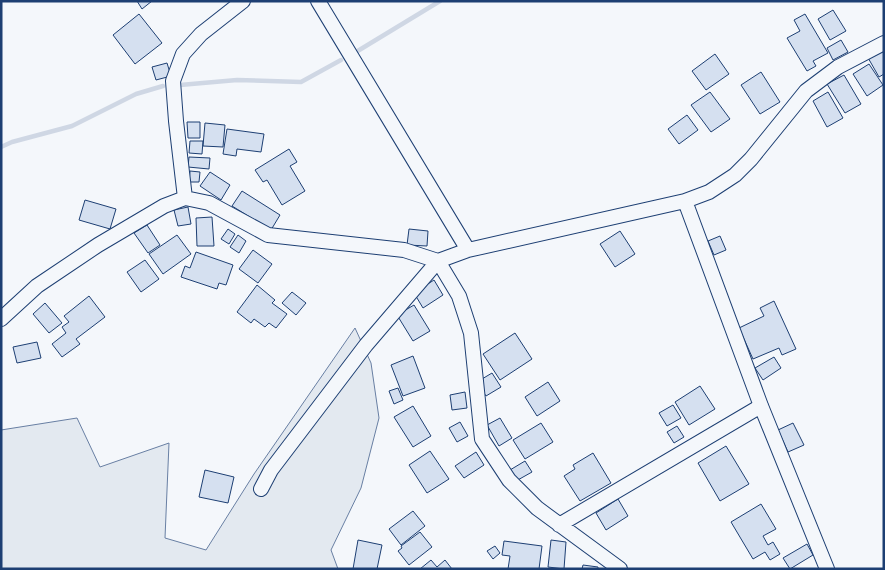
<svg xmlns="http://www.w3.org/2000/svg" width="885" height="570" viewBox="0 0 885 570" font-family="Jost,sans-serif">
  <style>
    .green { fill: #e3e9f0; stroke: #687fa3 }
    .lines { fill: none; stroke-linecap: round; stroke-linejoin: round }
    .stream { stroke: #cfd7e4; stroke-width: 4.5 }
    .building { fill: #d5e0f0; stroke: #1d3f73 }
    .street-casing { stroke: #1d3f73; stroke-width: 16 }
    .street { stroke: #f4f7fb; stroke-width: 14 }
  </style>
  <rect width="100%" height="100%" fill="#f4f7fb"/>
  <path class="green" d="M 355,328 L 371,363 L 379,418 L 361,488 L 331,550 L 338,569 L 1,569 L 1,430 L 77,418 L 100,467 L 169,443 L 165,538 L 206,550 L 254,474 Z"/>
  <g class="lines">
    <path class="stream" d="M 356,52 L 440,1
      M 180,85 L 237,80 L 301,82 L 341,60
      M 1,147 L 12,142 L 72,126 L 136,94 L 163,86"/>
  </g>
  <path class="building" d="M 137,1 L 152,1 L 142,9 Z
    M 833,10 L 846,31 L 830,40 L 818,19 Z
    M 139,14 L 162,43 L 135,64 L 113,35 Z
    M 805,14 L 828,53 L 813,61 L 816,66 L 807,71 L 787,38 L 800,31 L 794,20 Z
    M 841,40 L 848,52 L 833,60 L 827,48 Z
    M 881,49 L 884,54 L 884,74 L 879,77 L 867,56 Z
    M 715,54 L 729,74 L 706,90 L 692,71 Z
    M 167,63 L 171,76 L 156,80 L 152,67 Z
    M 869,64 L 883,85 L 867,96 L 853,74 Z
    M 761,72 L 780,102 L 760,114 L 741,85 Z
    M 844,75 L 861,104 L 845,113 L 827,84 Z
    M 710,92 L 730,119 L 711,132 L 691,105 Z
    M 828,92 L 843,118 L 827,127 L 813,101 Z
    M 687,115 L 698,130 L 679,144 L 668,129 Z
    M 187,122 L 200,122 L 200,138 L 188,138 Z
    M 205,123 L 225,125 L 223,147 L 203,146 Z
    M 227,129 L 264,134 L 261,152 L 237,149 L 236,156 L 223,154 Z
    M 190,141 L 203,141 L 202,154 L 189,153 Z
    M 289,149 L 297,162 L 290,166 L 305,191 L 282,205 L 267,180 L 263,182 L 255,170 Z
    M 189,157 L 210,158 L 209,169 L 188,167 Z
    M 190,171 L 200,172 L 199,182 L 189,182 Z
    M 210,172 L 230,185 L 221,200 L 200,186 Z
    M 242,191 L 280,215 L 271,230 L 232,206 Z
    M 85,200 L 116,209 L 110,229 L 79,220 Z
    M 188,207 L 191,224 L 178,226 L 174,210 Z
    M 212,217 L 214,246 L 197,246 L 196,218 Z
    M 147,225 L 160,245 L 148,253 L 134,233 Z
    M 228,229 L 235,234 L 229,244 L 221,239 Z
    M 409,229 L 428,231 L 427,246 L 407,245 Z
    M 620,231 L 635,254 L 615,267 L 600,244 Z
    M 177,235 L 191,254 L 163,274 L 149,254 Z
    M 238,235 L 246,241 L 239,253 L 230,247 Z
    M 720,236 L 726,250 L 714,255 L 708,241 Z
    M 253,250 L 272,264 L 258,283 L 239,269 Z
    M 196,252 L 233,265 L 226,285 L 219,283 L 217,289 L 181,277 L 185,266 L 190,268 Z
    M 145,260 L 159,279 L 141,292 L 127,272 Z
    M 434,280 L 443,295 L 423,308 L 414,293 Z
    M 257,285 L 275,300 L 272,303 L 287,314 L 276,328 L 269,323 L 265,327 L 254,319 L 251,323 L 237,312 Z
    M 292,292 L 306,303 L 296,315 L 282,303 Z
    M 89,296 L 105,317 L 76,339 L 80,344 L 62,357 L 52,344 L 66,333 L 62,327 L 69,322 L 64,316 Z
    M 774,301 L 796,349 L 782,355 L 779,348 L 753,359 L 739,328 L 764,316 L 760,308 Z
    M 45,303 L 62,323 L 49,333 L 33,314 Z
    M 414,305 L 430,331 L 413,341 L 397,315 Z
    M 515,333 L 532,359 L 500,380 L 483,354 Z
    M 37,342 L 41,358 L 17,363 L 13,347 Z
    M 413,356 L 425,388 L 403,396 L 391,365 Z
    M 774,357 L 781,368 L 763,380 L 755,368 Z
    M 492,373 L 501,387 L 486,396 L 477,382 Z
    M 548,382 L 560,401 L 537,416 L 525,397 Z
    M 700,386 L 715,409 L 689,425 L 675,402 Z
    M 398,388 L 403,400 L 394,404 L 389,391 Z
    M 465,392 L 467,408 L 452,410 L 450,395 Z
    M 673,405 L 681,418 L 667,426 L 659,413 Z
    M 413,406 L 431,436 L 413,447 L 394,417 Z
    M 500,418 L 512,438 L 499,446 L 487,425 Z
    M 460,422 L 468,436 L 457,442 L 449,428 Z
    M 541,423 L 553,442 L 525,459 L 513,440 Z
    M 793,423 L 804,445 L 788,452 L 778,430 Z
    M 677,426 L 684,437 L 674,443 L 667,432 Z
    M 726,446 L 749,484 L 720,501 L 698,463 Z
    M 430,451 L 449,479 L 427,493 L 409,465 Z
    M 476,452 L 484,465 L 464,478 L 455,466 Z
    M 593,453 L 611,483 L 580,501 L 564,476 L 575,469 L 573,465 Z
    M 525,461 L 532,472 L 516,481 L 510,470 Z
    M 205,470 L 234,477 L 228,503 L 199,497 Z
    M 618,499 L 628,516 L 606,530 L 596,513 Z
    M 761,504 L 776,529 L 763,536 L 768,545 L 773,542 L 780,554 L 770,560 L 765,552 L 753,559 L 731,522 Z
    M 413,511 L 425,526 L 401,545 L 389,529 Z
    M 420,532 L 432,547 L 409,565 L 398,551 L 402,548 L 401,546 Z
    M 358,540 L 382,545 L 377,569 L 353,569 Z
    M 551,540 L 566,542 L 564,569 L 548,567 Z
    M 504,541 L 542,546 L 539,569 L 508,569 L 510,556 L 502,555 Z
    M 807,544 L 813,555 L 790,569 L 783,558 Z
    M 495,546 L 500,553 L 493,559 L 487,551 Z
    M 431,560 L 437,567 L 445,560 L 452,569 L 420,569 Z
    M 583,565 L 598,567 L 598,569 L 582,569 Z"/>
  <g class="lines">
    <defs>
      <path id="street" d="M 318,1 L 468,250
        M 185,198 L 176,121 L 173,81 L 183,54 L 201,34 L 243,1
        M 685,201 L 761,406 L 827,569
        M 1,319 L 37,286 L 98,245 L 164,206 L 185,198 L 209,203 L 268,235 L 404,250 L 438,261 L 459,296 L 471,333 L 482,439 L 509,480 L 537,508 L 620,569
        M 261,489 L 271,470 L 366,345 L 438,261 L 468,250 L 685,201 L 709,192 L 735,175 L 751,159 L 806,91 L 838,67 L 884,43
        M 559,525 L 761,406"/>
    </defs>
    <use href="#street" class="street-casing"/>
    <use href="#street" class="street"/>
  </g>
  <rect width="885" height="570" fill="none" stroke="#1d3f73" stroke-width="5"/>
</svg>
